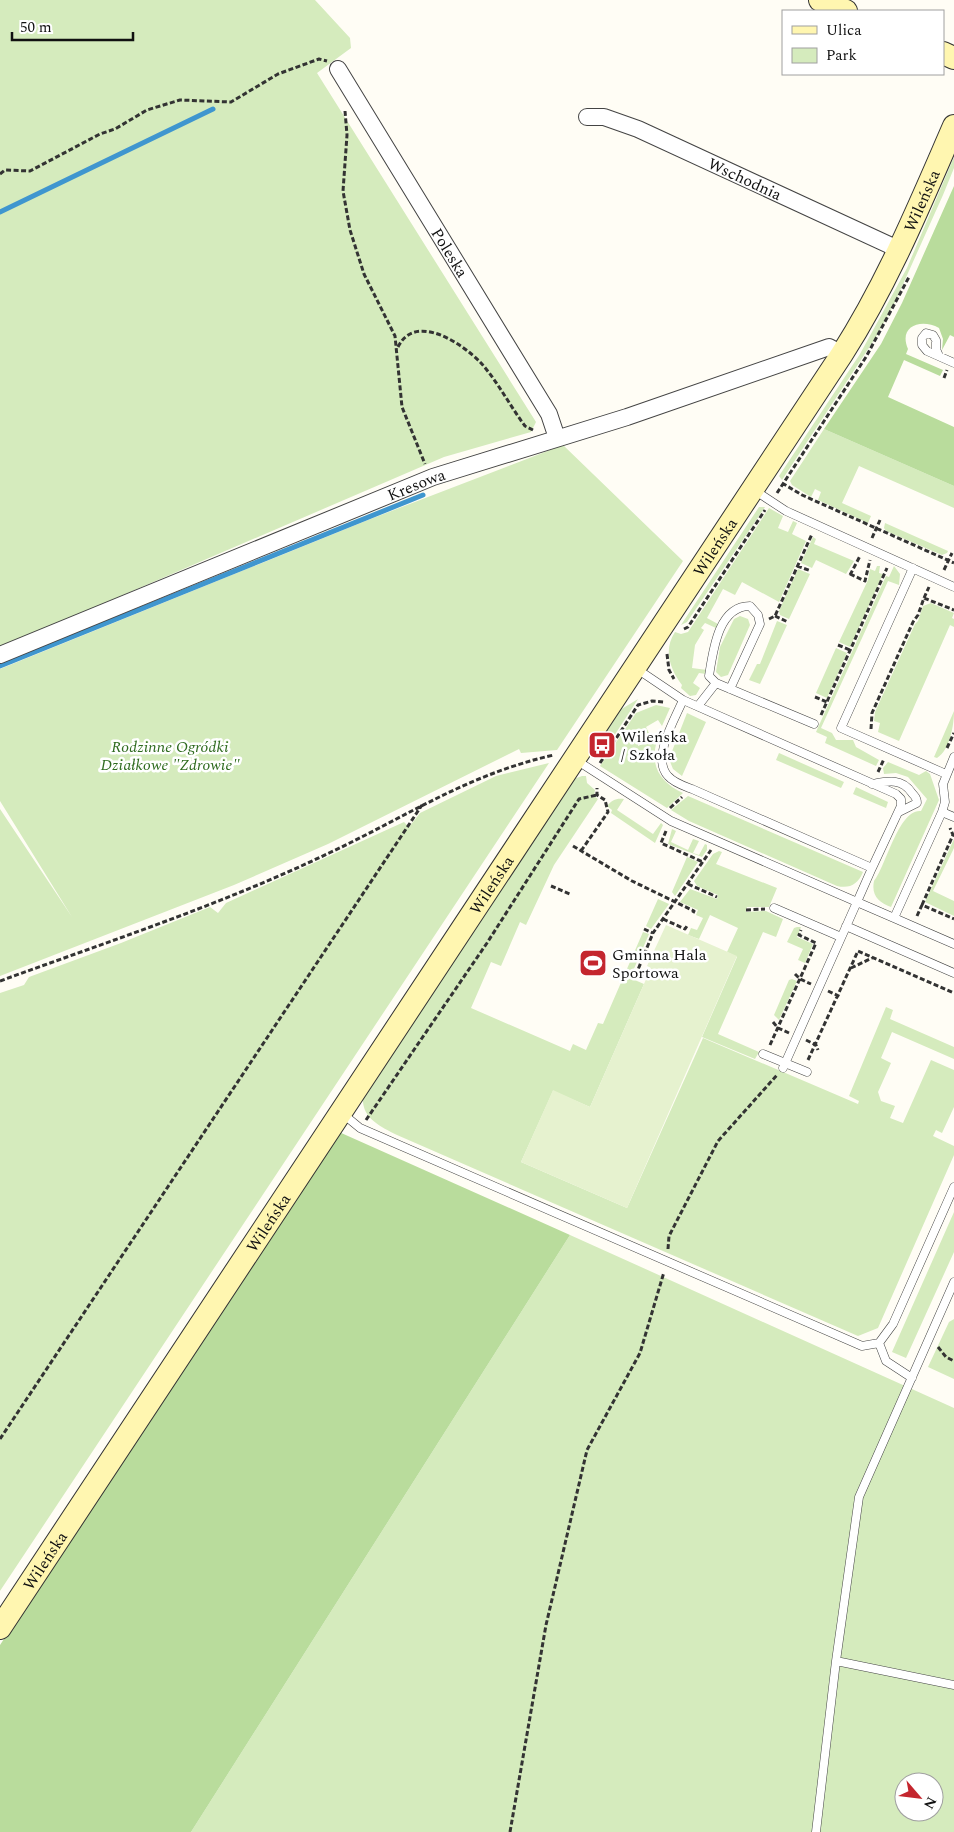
<svg xmlns="http://www.w3.org/2000/svg" width="954" height="1832" viewBox="0 0 954 1832" font-family="Spectral,serif">
  <style>
    .green { fill: #d5ebbd; fill-rule: evenodd }
    .forest { fill: #b9dc9c }
    .pitch { fill: #e6f2cf }
    .lines { fill: none; stroke-linecap: round; stroke-linejoin: round }
    .stream { stroke: #3f96cf; stroke-width: 5 }
    .lane-casing { stroke: #444; stroke-width: 9 }
    .street-casing { stroke: #444; stroke-width: 18 }
    .secondary-casing { stroke: #333; stroke-width: 24 }
    .path { stroke: #333; stroke-width: 3; stroke-dasharray: 5 2.5; stroke-linecap: butt }
    .lane { stroke: #fff; stroke-width: 8 }
    .street { stroke: #fff; stroke-width: 16 }
    .secondary { stroke: #fff6b0; stroke-width: 22 }
    .labels { text-anchor: middle; stroke-width: 5; stroke-linejoin: round; paint-order: stroke }
    .street-label { font-size: 16px; fill: #111; stroke: #fff }
    .poi-label { font-size: 16px; fill: #111; stroke: #fff; text-anchor: start }
    .park-label { font-size: 16px; font-style: italic; fill: #2f6b1f; stroke: #fff }
  </style>
  <rect width="100%" height="100%" fill="#fffdf5"/>
  <path class="green" d="M 0,0 L 315,0 L 350,38 L 351,48 L 317,73 L 536,422 L 531,432 L 444,457 L 0,648 Z
    M 954,157 L 954,168 L 943,195 L 895,302 L 876,337 L 782,480 L 779,476 L 860,354 L 907,268 Z
    M 824,429 L 954,486 L 954,508 L 859,466 L 842,503 L 871,516 L 868,523 L 818,500 L 821,492 L 815,489 L 811,497 L 792,485 L 790,481 Z
    M 563,445 L 683,561 L 557,750 L 521,753 L 519,749 L 328,844 L 234,885 L 0,976 L 0,809 L 72,917 L 0,801 L 0,669 L 368,520 Z
    M 759,507 L 765,507 L 687,622 L 681,625 Z
    M 769,508 L 783,516 L 778,528 L 788,532 L 793,521 L 797,523 L 792,534 L 806,541 L 779,602 L 742,582 L 735,595 L 723,589 L 707,618 L 718,624 L 716,628 L 705,623 L 701,628 L 704,630 L 695,645 L 692,668 L 707,670 L 706,674 L 699,673 L 693,683 L 700,688 L 696,695 L 690,696 L 681,688 L 682,685 C 670,669 663,650 675,632 L 681,634 L 688,632 Z
    M 885,523 L 948,551 L 947,553 L 942,555 L 886,531 L 884,528 Z
    M 813,537 L 816,539 L 814,544 L 854,561 L 846,574 L 816,560 L 812,568 L 801,563 Z
    M 877,566 L 880,566 L 879,573 L 883,574 L 850,647 L 839,642 L 868,580 L 870,569 L 875,571 Z
    M 894,566 L 900,574 L 899,585 L 888,581 L 821,728 L 832,733 L 836,740 L 853,740 L 856,747 L 879,760 L 876,766 L 825,743 L 827,737 L 816,732 L 886,576 L 889,577 Z
    M 798,569 L 810,574 L 789,619 L 780,615 L 779,611 Z
    M 931,603 L 954,613 L 952,618 L 954,619 L 954,627 L 950,625 L 899,741 L 878,732 L 880,723 L 874,721 L 875,712 L 915,624 L 918,621 L 923,606 Z
    M 740,616 L 748,619 L 750,625 L 728,675 L 721,677 L 716,672 L 720,647 L 734,619 Z
    M 777,621 L 787,625 L 760,684 L 749,680 L 757,664 L 760,664 Z
    M 836,648 L 847,653 L 827,698 L 816,693 Z
    M 638,699 L 612,739 L 603,733 L 620,710 Z
    M 656,705 L 670,708 L 662,726 L 658,720 L 646,727 L 649,733 L 639,738 L 638,746 L 652,740 L 657,741 C 649,766 661,783 683,793 L 667,808 L 600,766 L 636,713 Z
    M 954,711 C 954,725 950,750 937,758 L 934,757 Z
    M 687,713 L 706,722 L 682,776 L 673,769 L 669,759 Z
    M 779,753 L 844,782 L 841,788 L 776,760 Z
    M 888,762 L 919,775 L 926,771 L 930,774 L 939,800 L 891,907 C 879,902 871,896 874,881 C 886,866 899,808 921,811 L 927,799 L 908,777 L 896,773 L 884,774 L 883,768 Z
    M 549,763 L 0,1591 L 0,993 L 24,985 L 29,977 L 121,943 L 210,907 L 218,913 L 226,903 L 404,822 L 409,827 L 420,813 L 496,776 Z
    M 582,776 L 586,776 L 587,783 L 595,790 L 594,796 L 598,799 L 554,865 L 526,925 L 520,922 L 501,966 L 491,962 L 471,1008 L 570,1051 L 573,1044 L 586,1050 L 598,1023 L 603,1024 L 643,932 L 649,934 L 630,978 L 644,984 L 590,1107 L 553,1091 L 521,1162 L 627,1208 L 703,1038 L 858,1104 L 859,1101 L 849,1096 L 886,1007 L 893,1010 L 890,1019 L 954,1047 L 954,1059 L 892,1032 L 881,1058 L 891,1063 L 878,1092 L 881,1101 L 895,1106 L 890,1118 L 903,1123 L 931,1060 L 954,1070 L 954,1107 L 942,1133 L 936,1130 L 933,1136 L 954,1146 L 954,1155 L 878,1328 L 858,1336 L 397,1135 C 380,1126 361,1118 363,1096 L 571,780 Z
    M 856,787 L 888,802 L 886,808 L 853,794 Z
    M 688,796 L 863,872 C 858,884 850,889 837,886 L 689,821 L 671,810 Z
    M 624,799 L 617,810 L 653,834 L 661,823 L 663,825 L 655,843 L 611,813 L 612,810 L 607,806 C 612,800 616,798 624,799 Z
    M 672,829 L 676,831 L 671,842 L 688,850 L 693,839 L 699,841 L 693,853 L 699,855 L 705,844 L 707,845 L 707,850 L 702,857 L 668,844 Z
    M 954,839 L 954,848 L 933,891 L 954,901 L 954,916 L 925,902 Z
    M 719,851 L 722,852 L 716,864 L 777,888 L 769,907 L 747,907 L 746,912 L 766,911 L 783,919 L 776,937 L 763,932 L 718,1034 L 759,1052 L 755,1059 L 702,1037 L 737,957 L 727,952 L 738,928 L 710,915 L 699,939 L 688,935 L 691,928 L 697,930 L 703,918 L 696,915 L 698,910 L 680,902 L 690,889 L 717,899 L 718,895 L 697,886 L 694,881 L 713,854 Z
    M 687,857 L 698,862 L 675,896 L 672,892 Z
    M 658,899 L 669,904 L 651,929 L 646,926 Z
    M 797,927 L 801,927 L 797,937 L 813,944 L 805,963 L 798,960 L 803,949 L 787,942 L 794,928 Z
    M 792,979 L 797,981 L 779,1020 L 774,1015 L 789,980 Z
    M 954,1212 L 954,1252 L 906,1358 L 892,1352 Z
    M 570,1235 L 954,1408 L 954,1832 L 191,1832 ZM 904,1782 L 934,1782 L 934,1812 L 904,1812 Z
    M 954,1319 L 954,1379 L 928,1367 L 949,1322 Z"/>
  <path class="forest" d="M 954,186 L 954,337 L 950,335 L 942,350 L 943,339 L 939,328 C 921,318 898,326 908,349 L 906,354 L 943,370 L 940,376 L 904,360 L 888,397 L 954,427 L 954,486 L 824,429 L 881,344 L 902,303 Z
    M 339,1132 L 570,1235 L 191,1832 L 0,1832 L 0,1645 Z"/>
  <path class="pitch" d="M 666,925 L 737,956 L 627,1208 L 521,1162 L 553,1090 L 590,1107 L 651,968 L 647,966 Z"/>
  <g class="lines">
    <path class="stream" d="M 0,212 L 213,109
      M 0,666 L 423,495"/>
    <defs>
      <path id="lane" d="M 939,356 L 936,349 L 936,340 L 933,335 L 926,333 L 922,338 L 922,345 L 927,351 L 954,363
        M 754,490 L 786,511 L 954,587
        M 913,568 L 841,728 L 946,774
        M 637,669 L 683,700 L 896,794 L 901,799 L 901,806 L 872,868 L 692,789 C 684,786 674,783 668,776 C 651,758 675,719 683,700
        M 716,683 L 709,676 C 713,651 718,606 750,606 L 758,615 L 760,624 L 730,689
        M 698,706 L 716,683 L 814,724
        M 576,760 L 671,821 L 857,902 L 872,868
        M 872,784 C 888,781 902,778 912,793 C 915,797 917,797 917,803 L 899,812
        M 942,812 L 945,802 L 943,784 L 954,757
        M 954,817 L 942,812 L 894,918 L 954,944
        M 774,908 L 841,937
        M 846,926 L 954,973
        M 763,1054 L 807,1072
        M 783,1068 L 857,902 L 894,918
        M 343,1114 L 360,1128 L 862,1346 L 879,1343 L 893,1324 L 954,1187
        M 879,1343 L 886,1361 L 912,1378
        M 836,1661 L 954,1685
        M 816,1832 L 836,1661 L 859,1497 L 954,1282"/>
      <g id="street">
        <path id="s1" d="M 338,69 L 549,414 L 557,438"/>
        <path id="s2" d="M 587,117 L 604,117 L 638,129 L 900,250"/>
        <path id="s3" d="M 0,655 L 433,477 L 627,417 L 829,347 L 842,354"/>
      </g>
      <g id="secondary">
        <path d="M 820,0 L 846,11"/>
        <path d="M 943,53 L 954,58"/>
        <path id="s4" d="M 0,1628 L 842,354 C 888,282 920,204 954,126"/>
      </g>
    </defs>
    <use href="#lane" class="lane-casing"/>
    <use href="#street" class="street-casing"/>
    <use href="#secondary" class="secondary-casing"/>
    <path class="path" d="M 345,111 L 347,135 L 343,191 L 350,230 L 364,274 L 395,336 L 402,407 L 425,464
      M 0,174 L 5,170 L 30,171 L 100,134 L 115,129 L 147,110 L 180,100 L 231,102 L 278,74 L 319,59 L 327,61
      M 398,347 C 415,312 462,343 481,363 C 498,382 510,406 525,426 L 533,430
      M 944,378 L 947,370
      M 782,483 L 802,495 L 954,563
      M 777,493 L 866,357 L 909,277
      M 872,538 L 880,520
      M 797,566 L 811,571
      M 944,570 L 952,553
      M 850,574 L 865,581 L 870,560
      M 850,575 L 860,556
      M 924,598 L 929,587
      M 775,616 L 788,622
      M 769,619 L 775,616 L 812,534
      M 684,629 L 688,627 L 765,510
      M 838,645 L 850,650
      M 667,654 L 669,670 L 674,679
      M 815,697 L 827,702
      M 821,715 L 887,568
      M 871,729 L 872,713 L 913,622 L 918,615 L 924,598 L 954,610
      M 947,748 L 954,733
      M 600,763 L 638,705 L 652,701 L 664,702
      M 878,772 L 884,759
      M 670,808 L 682,797
      M 666,831 L 661,843 L 703,862
      M 573,846 L 632,881 L 694,911 L 693,913
      M 581,851 L 608,812 L 605,800 L 597,795 L 597,788
      M 688,884 L 717,897
      M 551,886 L 570,894
      M 922,905 L 953,835 L 950,828
      M 746,910 L 765,909
      M 917,916 L 922,905 L 954,919
      M 663,919 L 685,929 L 687,926
      M 644,929 L 653,933
      M 643,957 L 651,959
      M 851,968 L 872,958
      M 795,974 L 800,979 L 811,984
      M 647,977 L 637,972 L 653,933 L 711,850
      M 0,981 C 110,941 223,904 329,853 C 406,817 468,774 554,755
      M 828,991 L 841,997
      M 773,1022 L 778,1028 L 789,1033
      M 806,1040 L 816,1045 L 818,1050
      M 770,1045 L 816,943 L 799,935 L 801,930
      M 808,1060 L 858,951 L 954,993
      M 366,1120 L 487,943 L 579,799 L 597,795
      M 668,1249 L 669,1236 L 718,1141 L 777,1075
      M 938,1347 L 946,1357 L 954,1361
      M 0,1439 L 422,805
      M 510,1832 L 546,1625 L 587,1450 L 640,1353 L 664,1272"/>
    <use href="#lane" class="lane"/>
    <use href="#street" class="street"/>
    <use href="#secondary" class="secondary"/>
  </g>
  <defs>
    <symbol id="bus-square" viewBox="-11 -11 22 22"><rect x="-9" y="-9" width="18" height="18" rx="4" fill="#c4262e" stroke="#fff"/><path d="M-5-6H5V4H4V6H2V4H-2V6H-4V4H-5ZM-3.5-4V0h7V-4ZM-3.5 1.2v1.5H-2V1.2ZM2 1.2v1.5H3.5V1.2Z" fill="#fff"/></symbol>
    <symbol id="stadium-square" viewBox="-11 -11 22 22"><rect x="-9" y="-9" width="18" height="18" rx="4" fill="#c4262e" stroke="#fff"/><path d="M0-5a6.5 5 0 1 0 0 10a6.5 5 0 1 0 0-10ZM-3.5-1.8h7v3.6h-7Z" fill="#fff"/></symbol>
  </defs>
  <g fill-rule="evenodd">
    <use href="#bus-square" x="586" y="729" width="32" height="32"/>
    <use href="#stadium-square" x="577" y="947" width="32" height="32"/>
  </g>
  <g class="labels">
    <g class="street-label">
      <text dy="6" stroke="none"><textPath href="#s2" startOffset="171">Wschodnia</textPath></text>
      <text dy="6" stroke="none"><textPath href="#s4" startOffset="1700">Wileńska</textPath></text>
      <text dy="6" stroke="none"><textPath href="#s1" startOffset="215">Poleska</textPath></text>
      <text dy="6" stroke="none"><textPath href="#s3" startOffset="450">Kresowa</textPath></text>
      <text dy="6" stroke="none"><textPath href="#s4" startOffset="1296">Wileńska</textPath></text>
      <text dy="6" stroke="none"><textPath href="#s4" startOffset="891">Wileńska</textPath></text>
      <text dy="6" stroke="none"><textPath href="#s4" startOffset="486">Wileńska</textPath></text>
      <text dy="6" stroke="none"><textPath href="#s4" startOffset="81">Wileńska</textPath></text>
    </g>
    <g class="poi-label">
      <text x="621" y="742">Wileńska<tspan x="621" dy="18">/ Szkoła</tspan></text>
      <text x="612" y="960">Gminna Hala<tspan x="612" dy="18">Sportowa</tspan></text>
    </g>
    <g class="park-label">
      <text x="170" y="752">Rodzinne Ogródki<tspan x="170" dy="18">Działkowe "Zdrowie"</tspan></text>
    </g>
  </g>
  <rect x="782" y="10" width="162" height="65" fill="#ffffff" stroke="#a0a0a0"/>
  <rect x="792" y="26" width="25" height="8" fill="#fff6b0" stroke="#a0a0a0"/>
  <text x="826" y="35" font-size="15" fill="#111111">Ulica</text>
  <rect x="792" y="48" width="25" height="15" fill="#d5ebbd" stroke="#a0a0a0"/>
  <text x="826" y="60" font-size="15" fill="#111111">Park</text>
  <g transform="translate(919 1797) rotate(118)"><circle r="24" fill="#ffffff" stroke="#a0a0a0"/>
  <path d="M0-4L9 19L0 12L-9 19Z" fill="#c4262e"/>
  <text y="-8" font-size="14" font-weight="bold" text-anchor="middle" fill="#111111">N</text>
  </g>
  <path d="M12 32v8h121v-8" fill="none" stroke="#111111" stroke-width="2.5"/>
  <text x="20" y="32" font-size="15" fill="#111111" stroke="#ffffff" stroke-width="4" paint-order="stroke">50 m</text>
</svg>
